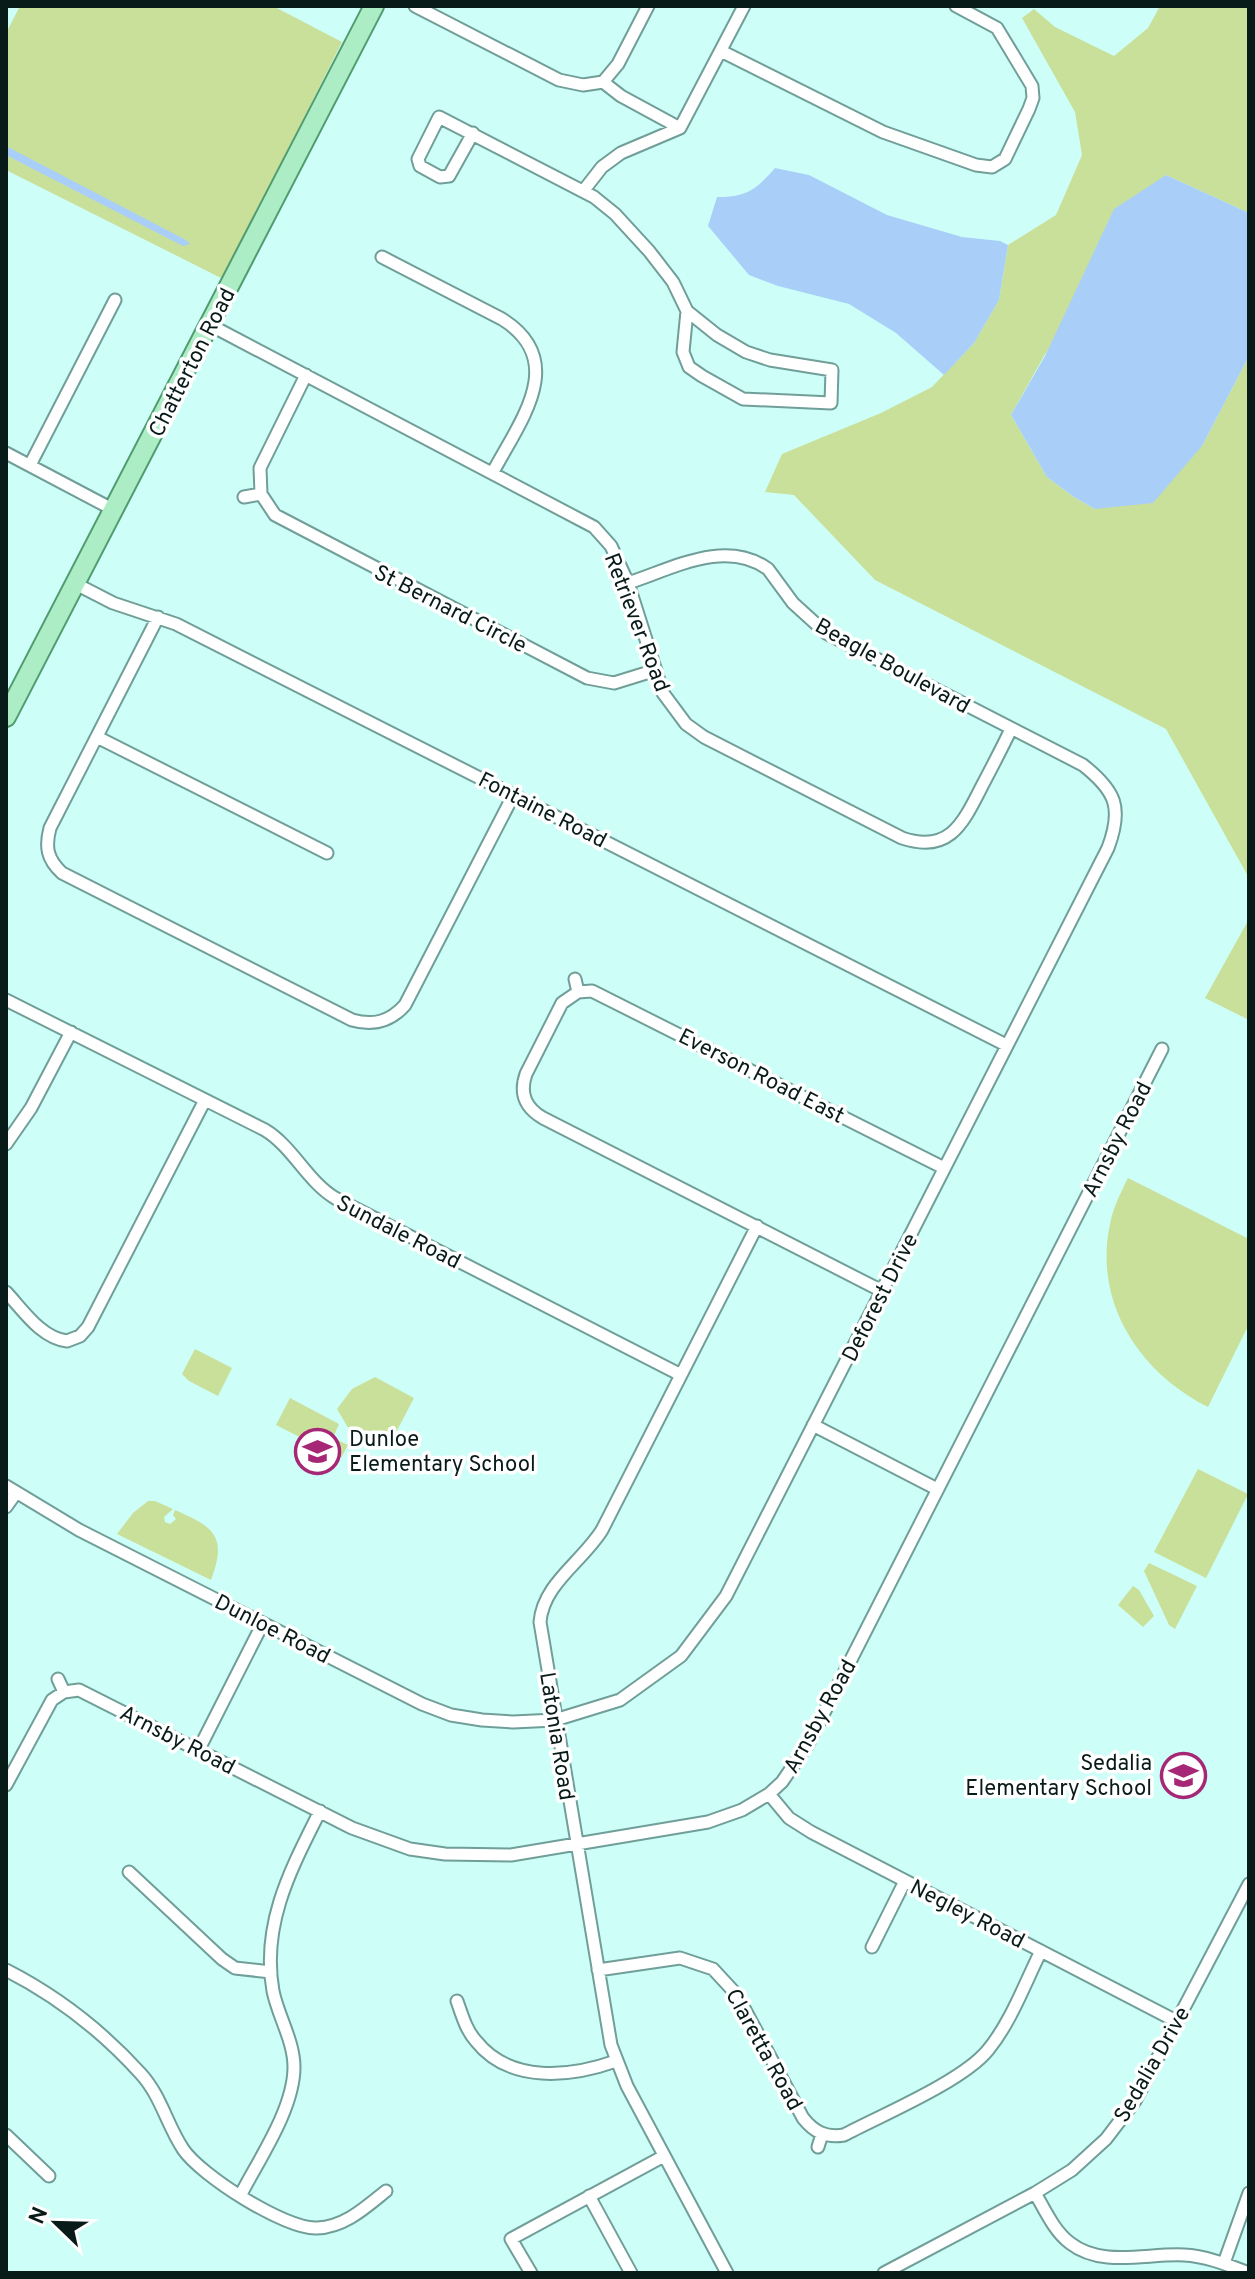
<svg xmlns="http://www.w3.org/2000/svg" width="1255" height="2279" viewBox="0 0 1255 2279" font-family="Overpass,sans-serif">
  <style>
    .green { fill: #c9e09a }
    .water { fill: #a9cff9 }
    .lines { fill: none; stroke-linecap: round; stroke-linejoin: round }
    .minor-casing { stroke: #709e98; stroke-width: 15 }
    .primary-casing { stroke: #509c71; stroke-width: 22 }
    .minor { stroke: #fff; stroke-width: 11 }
    .primary { stroke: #adedc6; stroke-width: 18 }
    .labels { text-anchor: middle; stroke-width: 7; stroke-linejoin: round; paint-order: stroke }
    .street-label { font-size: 22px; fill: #091b19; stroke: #fff }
    .poi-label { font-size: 22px; fill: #091b19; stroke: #fff; text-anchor: start }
  </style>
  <rect width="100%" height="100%" fill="#cefef8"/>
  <path class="green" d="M 20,6 L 273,6 L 342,42 L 223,279 L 6,170 L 6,33 Z
    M 1160,6 L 1249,6 L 1249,213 L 1166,175 L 1044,356 L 1011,415 L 1047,477 L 1074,497 L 1095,509 L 1202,446 L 1249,356 L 1249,878 L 1166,729 L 875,580 L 794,495 L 765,492 L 782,454 L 881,413 L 932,387 L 974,343 L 999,300 L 1008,245 L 1056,215 L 1082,155 L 1075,112 L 1022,18 L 1034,9 L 1055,27 L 1114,56 L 1148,28 Z
    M 1249,919 L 1249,1020 L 1205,998 Z
    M 1128,1178 L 1249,1239 L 1249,1324 L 1208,1407 C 1140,1373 1093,1303 1110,1224 C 1113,1208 1121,1192 1128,1178 Z
    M 195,1349 L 232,1368 L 218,1396 L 189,1381 L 182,1374 Z
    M 375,1377 L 414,1398 L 391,1442 L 379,1448 L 353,1436 L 337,1409 L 352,1389 Z
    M 290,1398 L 339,1424 L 333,1438 L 348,1445 L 341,1458 L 276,1425 Z
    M 1198,1469 L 1248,1494 L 1206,1578 L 1154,1552 Z
    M 148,1501 L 155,1501 L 173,1509 L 164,1517 L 165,1522 L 170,1524 L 176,1519 L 173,1515 L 175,1510 C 213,1527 228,1535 211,1580 L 117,1534 L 133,1513 Z
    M 1149,1563 L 1197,1586 L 1175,1629 L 1169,1625 L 1144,1571 Z
    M 1133,1586 L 1139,1590 L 1154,1616 L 1143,1627 L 1118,1605 Z"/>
  <path class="water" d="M 6,146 L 186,240 L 190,244 L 183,246 L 6,155 Z
    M 775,168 L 809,175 L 887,215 L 962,237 L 1000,241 L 1008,245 L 999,300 L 974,343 L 944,375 L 896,333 L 849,304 L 778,286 L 749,275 L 708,226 L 717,197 C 746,197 756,190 775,168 Z
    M 1166,175 L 1249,213 L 1249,356 L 1202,446 L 1153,503 L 1095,509 L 1074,497 L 1047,477 L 1011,415 L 1045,356 L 1114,209 Z"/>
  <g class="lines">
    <defs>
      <path id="minor" d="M 415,6 L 559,80 L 583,85 L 603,82
        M 721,51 L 883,132 L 976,165 L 992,167 L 1005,159 L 1029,109 L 1033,98 L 1032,86 L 997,28 L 956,6
        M 603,82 L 621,96 L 680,128
        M 603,82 L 618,64 L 648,6
        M 473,133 L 449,176 L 440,177 L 420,166 L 418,159 L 439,117 L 594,197 L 615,214 L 649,251 L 673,282 L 687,311 L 717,335 L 746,352 L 770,360 L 832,370 L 831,403 L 743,399 L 702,376 L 689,367 L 683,352 L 687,311
        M 584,190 L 602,167 L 621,153 L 680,128 L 744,6
        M 382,257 L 502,319 C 569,361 520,421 493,472
        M 210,325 L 594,527 L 611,546 L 628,583 L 663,693 L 686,724 L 704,737 L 902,838 C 950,854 963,823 982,786 C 992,767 1002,748 1011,729
        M 306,375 L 260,468 L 261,494 L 275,515 L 587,678 L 614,683 L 656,670
        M 6,453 L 114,510
        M 30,465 L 115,300
        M 244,497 L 261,494
        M 76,584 L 113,603 L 176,624 L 1006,1045
        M 158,617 L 50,828 C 45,847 47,859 62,873 L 352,1020 C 373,1026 390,1022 405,1005 L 514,794
        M 97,737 L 327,853
        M 575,979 L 578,992
        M 6,1000 L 265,1130 C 293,1147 307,1181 335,1198 L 681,1375
        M 6,1144 L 31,1108 L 71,1032
        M 882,1291 L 543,1118 C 526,1108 519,1094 526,1074 L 562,1003 L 578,992 L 592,991 L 944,1168
        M 6,1292 C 23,1310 41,1338 67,1341
        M 67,1341 L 80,1336 L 88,1327 L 205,1100
        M 813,1425 L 937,1489
        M 6,1486 L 79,1530 L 422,1704 L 451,1715 L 482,1720 L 513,1722 L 555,1720 L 620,1700 L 681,1656 L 726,1596 L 1108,848 C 1123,808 1116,791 1083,765 L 826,633 L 793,603 L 768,569 C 725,538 672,569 628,583
        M 6,1507 L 16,1493
        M 58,1679 L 64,1692
        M 199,1749 L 263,1623
        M 6,1785 L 52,1700 L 64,1692 L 79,1690 L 352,1828 L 410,1849 L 445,1854 L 511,1855 L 708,1822 L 742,1810 L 769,1794 L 782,1782 L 808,1744 L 1162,1049
        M 769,1794 L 789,1818 L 811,1832 L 1176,2021
        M 129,1872 L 222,1959 L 235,1968 L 271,1972
        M 872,1947 L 905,1881
        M 6,1970 C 57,1996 103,2032 141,2074 C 161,2096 167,2125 183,2149 C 200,2175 286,2230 317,2228 C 345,2227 366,2207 386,2191
        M 598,1970 L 680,1958 L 713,1969 L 737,1995 L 803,2118 C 814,2132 826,2138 844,2135 C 882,2115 963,2081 988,2050 C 1011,2022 1025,1983 1041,1951
        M 457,2001 C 462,2015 466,2030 476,2041 C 510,2084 571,2077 616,2061
        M 6,2135 L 49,2176
        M 818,2147 L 822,2134
        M 1035,2193 C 1045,2210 1054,2231 1070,2243 C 1102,2268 1147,2253 1184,2255 C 1206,2256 1228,2265 1249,2273
        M 240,2196 C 259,2159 294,2109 294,2067 C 294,2041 278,2016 273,1991 C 261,1924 291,1869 320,1811
        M 589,2196 L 631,2273
        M 1224,2263 L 1249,2193
        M 531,2273 L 511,2239 L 664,2156
        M 727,2273 L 627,2086 L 611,2045 L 540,1622 C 543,1584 582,1562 602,1530 L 757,1226
        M 884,2273 L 1035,2193 L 1072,2170 L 1106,2139 L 1135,2101 L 1249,1884"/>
      <path id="primary" d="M 6,717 L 374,6"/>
    </defs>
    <use href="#minor" class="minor-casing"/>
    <use href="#primary" class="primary-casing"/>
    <use href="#minor" class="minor"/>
    <use href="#primary" class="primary"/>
  </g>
  <defs>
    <symbol id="school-ring" viewBox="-11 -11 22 22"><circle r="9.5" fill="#fff" stroke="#a62776" stroke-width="1.5"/><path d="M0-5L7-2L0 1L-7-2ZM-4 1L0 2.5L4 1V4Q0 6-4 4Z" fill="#a62776"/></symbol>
  </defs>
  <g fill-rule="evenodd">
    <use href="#school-ring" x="292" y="1426" width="51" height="51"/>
    <use href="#school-ring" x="1158" y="1750" width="51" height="51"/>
  </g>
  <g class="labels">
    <g class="street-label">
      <text transform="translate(191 362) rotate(-63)" y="8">Chatterton Road</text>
      <text transform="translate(451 608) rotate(27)" y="8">St Bernard Circle</text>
      <text transform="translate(638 622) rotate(69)" y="8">Retriever Road</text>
      <text transform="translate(893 665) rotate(29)" y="8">Beagle Boulevard</text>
      <text transform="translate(543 809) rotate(27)" y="8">Fontaine Road</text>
      <text transform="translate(762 1075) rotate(27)" y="8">Everson Road East</text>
      <text transform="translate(1116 1139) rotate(-63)" y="8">Arnsby Road</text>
      <text transform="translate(399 1231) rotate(27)" y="8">Sundale Road</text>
      <text transform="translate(879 1297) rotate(-63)" y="8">Deforest Drive</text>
      <text transform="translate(273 1628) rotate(27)" y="8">Dunloe Road</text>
      <text transform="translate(819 1716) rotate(-61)" y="8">Arnsby Road</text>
      <text transform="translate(558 1736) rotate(81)" y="8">Latonia Road</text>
      <text transform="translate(178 1739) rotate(27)" y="8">Arnsby Road</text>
      <text transform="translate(968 1913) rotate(27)" y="8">Negley Road</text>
      <text transform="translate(765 2049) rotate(61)" y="8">Claretta Road</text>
      <text transform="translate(1151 2064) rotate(-60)" y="8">Sedalia Drive</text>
    </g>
    <g class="poi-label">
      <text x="349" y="1446">Dunloe<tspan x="349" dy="25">Elementary School</tspan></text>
      <text x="1152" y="1770" text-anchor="end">Sedalia<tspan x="1152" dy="25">Elementary School</tspan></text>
    </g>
  </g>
  <rect width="1255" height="2279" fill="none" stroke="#091b19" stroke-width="16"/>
  <g transform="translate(56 2223) rotate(293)" stroke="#ffffff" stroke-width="6" paint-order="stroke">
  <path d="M0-6L14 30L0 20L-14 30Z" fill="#091b19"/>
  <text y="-12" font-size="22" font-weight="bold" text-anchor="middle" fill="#091b19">N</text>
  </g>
</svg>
